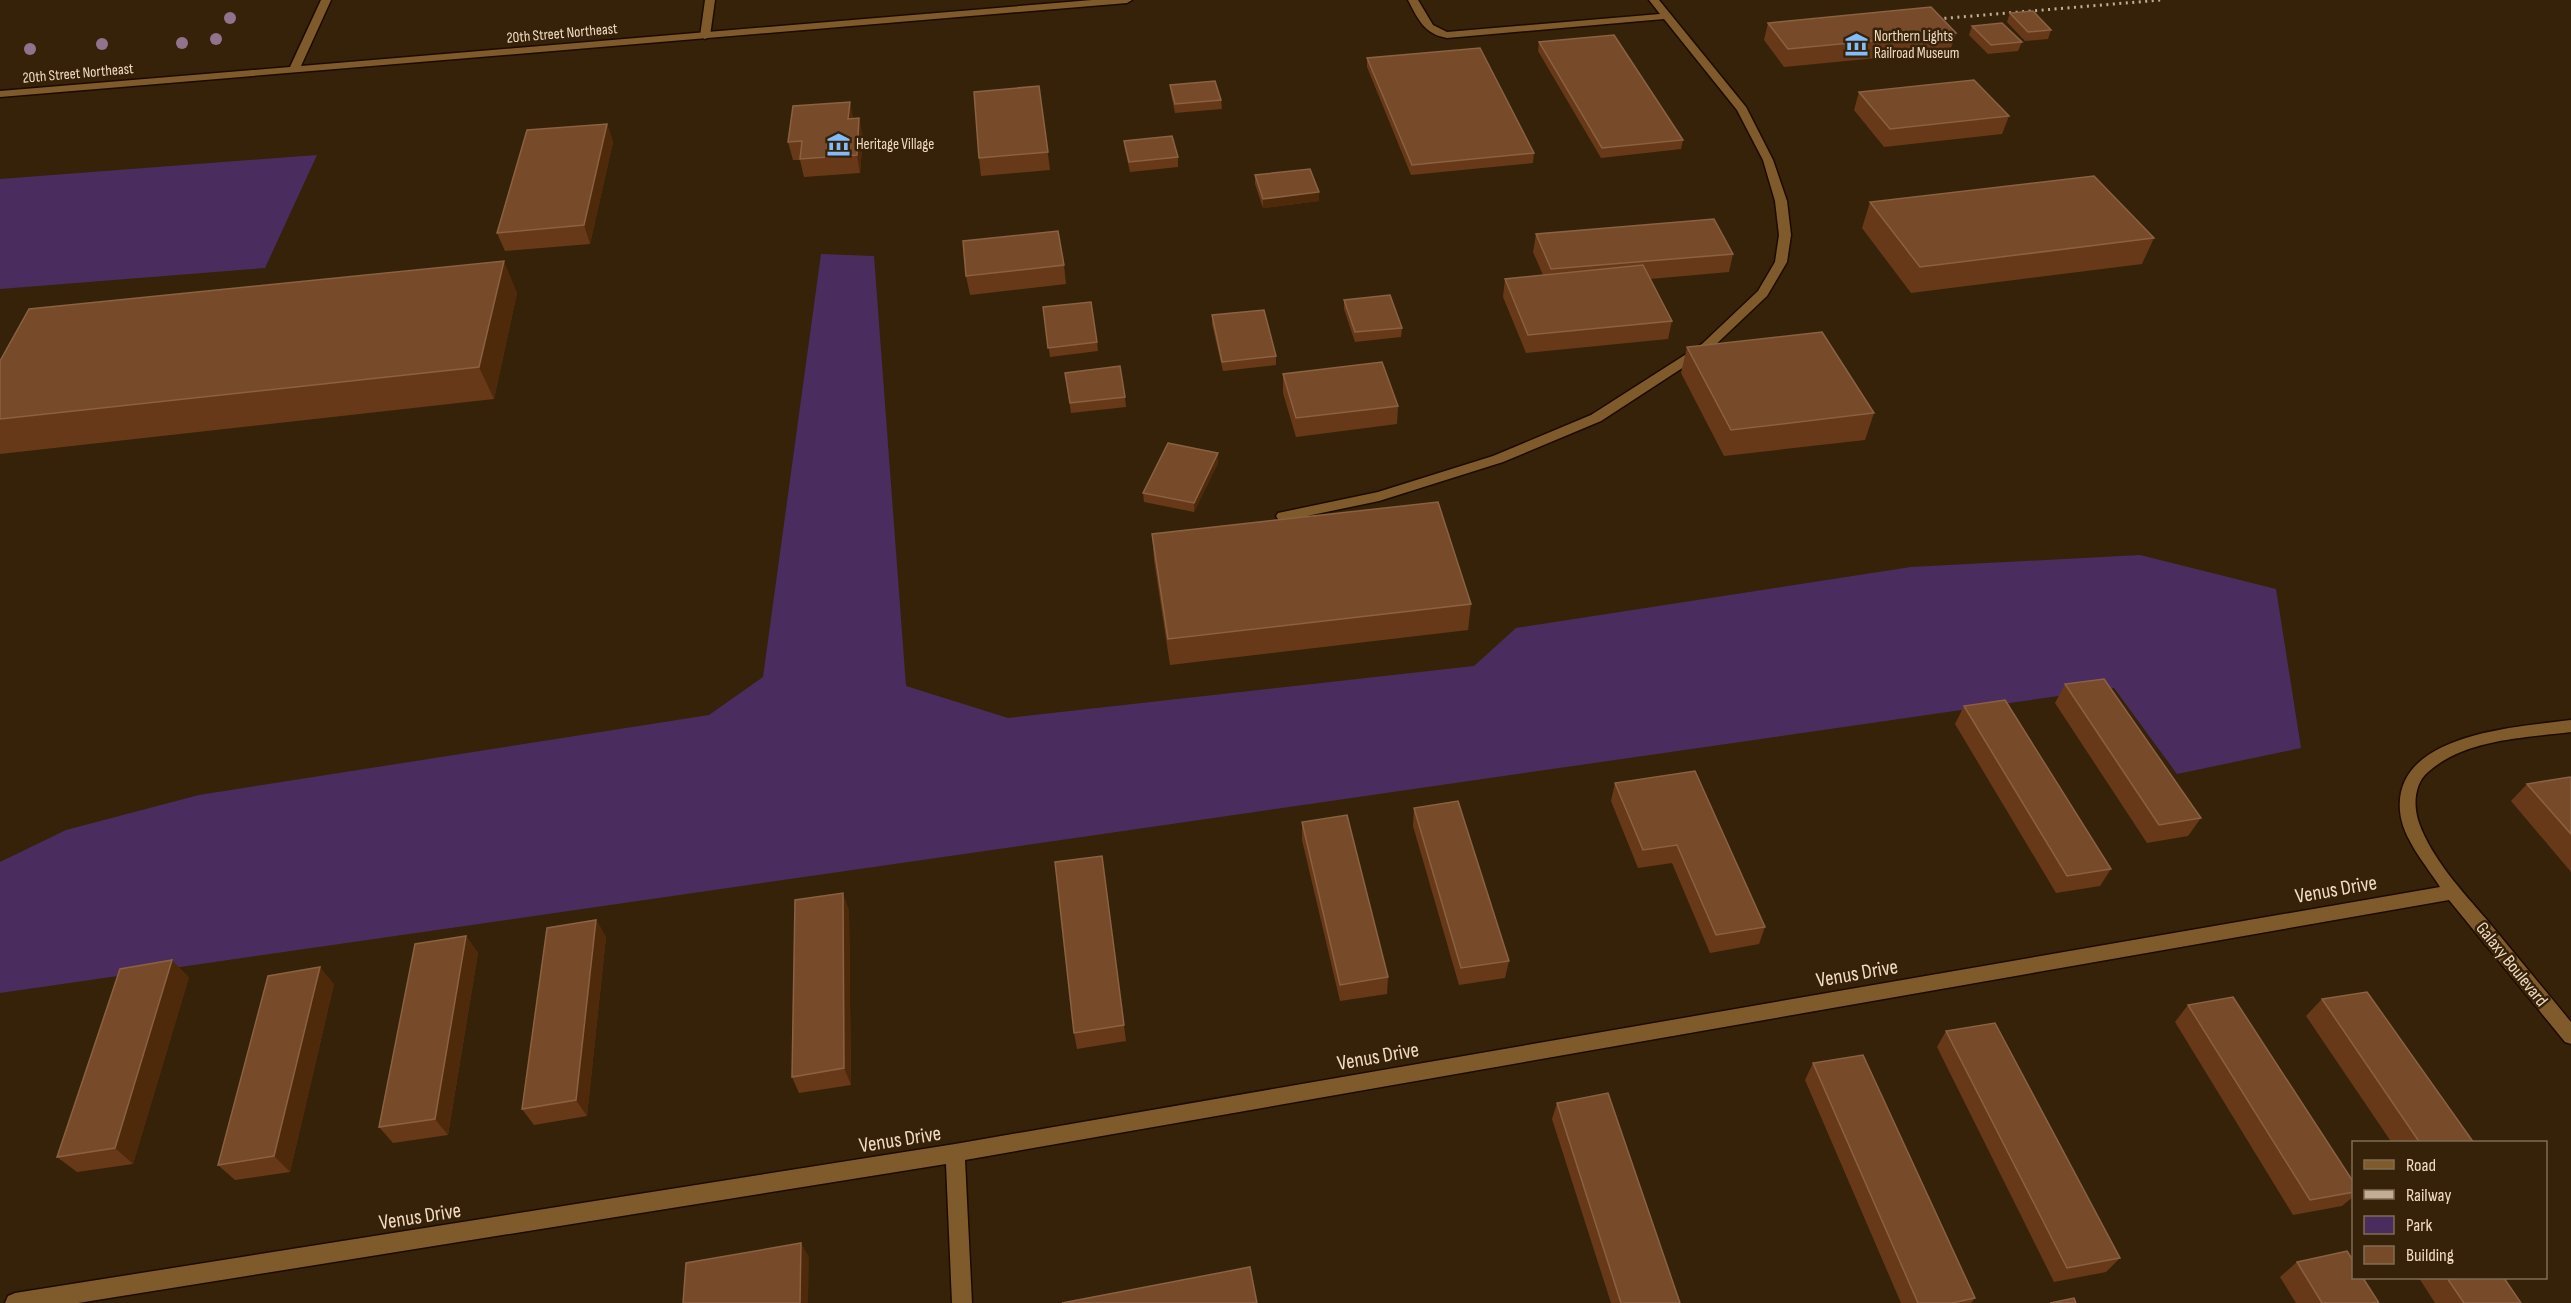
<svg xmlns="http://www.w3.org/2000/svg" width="2571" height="1303" viewBox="0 0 2571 1303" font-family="'Sofia Sans Condensed',sans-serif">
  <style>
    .green { fill: #4a2d5e }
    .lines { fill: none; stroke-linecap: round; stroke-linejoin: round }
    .service-casing { stroke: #1d0b00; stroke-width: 3 }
    .minor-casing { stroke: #1d0b00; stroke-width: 3 }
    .service { fill: #7f5a2b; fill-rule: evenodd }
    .minor { fill: #7f5a2b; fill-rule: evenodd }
    .rail { stroke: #c3ad95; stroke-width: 3; stroke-dasharray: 2 4.5; stroke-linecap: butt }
    .tree { fill: #92738e }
    .wall { fill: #683918 }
    .shaded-wall { fill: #4e290a }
    .building { fill: #774b2a; stroke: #8a6142; stroke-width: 1.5 }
    .labels { text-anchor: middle; stroke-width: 5; stroke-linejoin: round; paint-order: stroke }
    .far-street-label { font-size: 15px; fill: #f1dbc3; stroke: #362209 }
    .far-poi-label { font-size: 15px; fill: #f1dbc3; stroke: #362209; text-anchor: start }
    .street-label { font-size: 18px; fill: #f1dbc3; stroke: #362209 }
    .near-street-label { font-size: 21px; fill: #f1dbc3; stroke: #362209 }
  </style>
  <rect width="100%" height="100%" fill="#362209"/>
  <path class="green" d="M 317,155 L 265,268 L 0,289 L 0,179 Z
    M 821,254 L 874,256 L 906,686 L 1008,718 L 1474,666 L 1516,628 L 1911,567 L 2140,555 L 2276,589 L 2301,748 L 2177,774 L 2114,688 L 0,993 L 0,862 L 66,830 L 199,795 L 709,715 L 763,677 Z"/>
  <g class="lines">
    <defs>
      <path id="service" d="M 705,0 L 715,0 L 710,36 L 705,39 L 700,36 Z
        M 1408,0 L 1418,0 L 1433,25 L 1447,32 L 1660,14 L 1649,0 L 1659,0 L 1746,107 L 1773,160 L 1787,201 L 1791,235 L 1787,262 L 1767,296 L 1710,350 L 1601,421 L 1503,462 L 1379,501 L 1283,521 L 1278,519 L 1276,516 L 1278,513 L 1378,492 L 1493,456 L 1591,415 L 1702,344 L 1758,291 L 1775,262 L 1779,235 L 1775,201 L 1763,160 L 1737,110 L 1664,19 L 1447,38 C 1424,34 1418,19 1408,0 Z"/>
      <path id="minor" d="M 321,0 L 331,0 L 301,66 L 1092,0 L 1132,0 L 1127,3 L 0,97 L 0,91 L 290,67 Z
        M 2571,720 L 2571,732 C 2524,738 2465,739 2428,772 C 2414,784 2413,806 2419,823 C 2432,859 2462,891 2487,920 C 2515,954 2543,988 2571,1022 L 2571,1044 L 2565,1042 L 2449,900 L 965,1160 L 972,1303 L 952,1303 L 946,1164 L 78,1303 L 5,1303 L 8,1296 L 15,1293 L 955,1144 L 2440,887 C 2426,865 2402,838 2400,811 C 2393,733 2517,727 2571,720 Z"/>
    </defs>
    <use href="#service" class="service-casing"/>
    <use href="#minor" class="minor-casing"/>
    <use href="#service" class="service"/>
    <use href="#minor" class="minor"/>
    <path class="rail" d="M 1925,20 L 2161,0"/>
  </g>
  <g class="tree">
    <circle cx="230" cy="18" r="6"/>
    <circle cx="216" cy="39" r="6"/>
    <circle cx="182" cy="43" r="6"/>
    <circle cx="102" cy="44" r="6"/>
    <circle cx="30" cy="49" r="6"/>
  </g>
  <path class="wall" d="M 2010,13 L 2051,30 L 2048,39 L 2025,41 L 2007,22 Z
    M 1768,23 L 1956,33 L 1950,51 L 1784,67 L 1764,40 Z
    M 1972,26 L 2022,42 L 2018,51 L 1988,54 L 1969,35 Z
    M 1539,42 L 1683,140 L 1681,149 L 1601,158 L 1538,51 Z
    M 1367,58 L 1534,153 L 1533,163 L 1411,175 L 1367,67 Z
    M 1170,85 L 1221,100 L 1222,109 L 1175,113 L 1171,94 Z
    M 1039,86 L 1050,170 L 981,176 L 979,158 Z
    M 1859,92 L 2009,116 L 2002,134 L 1884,147 L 1854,110 Z
    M 853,118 L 863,136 L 860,173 L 804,177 L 800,160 L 793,160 L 788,142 Z
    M 607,124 L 613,142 L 590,244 L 505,251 L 497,233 Z
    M 1124,141 L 1178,157 L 1178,167 L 1130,172 L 1125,150 Z
    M 1255,175 L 1319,192 L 1319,201 L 1263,208 L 1255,184 Z
    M 1870,202 L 2154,238 L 2142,264 L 1911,293 L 1862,228 Z
    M 1536,234 L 1733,254 L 1729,272 L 1650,279 L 1672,321 L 1668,339 L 1526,353 L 1503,297 L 1505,279 L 1543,275 L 1533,252 Z
    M 1064,265 L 1066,284 L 970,295 L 966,276 Z
    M 517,293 L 494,399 L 0,454 L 0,419 Z
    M 1344,300 L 1402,328 L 1401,337 L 1355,342 L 1344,309 Z
    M 1043,307 L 1097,342 L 1098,351 L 1050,357 Z
    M 1212,315 L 1276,356 L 1276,365 L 1223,371 L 1212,324 Z
    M 1687,347 L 1874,413 L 1865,440 L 1724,456 L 1681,373 Z
    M 1065,373 L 1125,397 L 1126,407 L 1071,413 Z
    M 1283,374 L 1398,406 L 1397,424 L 1296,437 L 1283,393 Z
    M 1218,453 L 1218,463 L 1194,512 L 1144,502 L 1143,493 Z
    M 1152,534 L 1471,604 L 1468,630 L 1170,665 L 1154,560 Z
    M 2065,684 L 2201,818 L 2188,836 L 2147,843 L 2055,703 Z
    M 1964,706 L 2111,869 L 2100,886 L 2056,893 L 1955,724 Z
    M 2571,778 L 2571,872 L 2511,801 L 2527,784 Z
    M 1615,783 L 1765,927 L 1759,944 L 1710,953 L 1672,863 L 1638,868 L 1611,801 Z
    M 1414,808 L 1509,961 L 1505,978 L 1459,985 L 1413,826 Z
    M 1302,822 L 1388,977 L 1387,994 L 1340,1001 L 1302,840 Z
    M 1102,856 L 1126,1041 L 1077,1049 L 1074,1033 Z
    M 849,910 L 851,1085 L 799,1093 L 792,1077 Z
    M 596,920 L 606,937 L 587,1116 L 534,1125 L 522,1109 Z
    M 466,936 L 478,953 L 448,1135 L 393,1143 L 379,1127 Z
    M 189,977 L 133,1164 L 77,1172 L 57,1157 Z
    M 334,984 L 290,1172 L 235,1180 L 218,1165 Z
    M 2322,999 L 2474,1143 L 2392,1143 L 2306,1016 Z
    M 2188,1005 L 2354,1183 L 2354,1196 L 2342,1206 L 2293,1215 L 2175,1022 Z
    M 1946,1031 L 2120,1258 L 2106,1272 L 2054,1282 L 1937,1047 Z
    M 1813,1063 L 1975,1298 L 1971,1303 L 1901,1303 L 1805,1080 Z
    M 1557,1103 L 1680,1303 L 1611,1303 L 1552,1119 Z
    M 2297,1262 L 2379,1303 L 2296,1303 L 2280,1277 Z
    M 2419,1278 L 2504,1278 L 2521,1303 L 2435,1303 Z"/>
  <path class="shaded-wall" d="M 850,102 L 854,120 L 848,119 Z
    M 859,118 L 863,136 L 860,173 L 857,155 Z
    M 607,124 L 613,142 L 590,244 L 584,225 Z
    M 1319,192 L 1319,201 L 1263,208 L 1263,199 Z
    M 504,261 L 517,293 L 494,399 L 479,367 Z
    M 1218,453 L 1218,463 L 1194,512 L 1194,503 Z
    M 843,893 L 849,910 L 851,1085 L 844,1068 Z
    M 596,920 L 606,937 L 587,1116 L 576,1100 Z
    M 466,936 L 478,953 L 448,1135 L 435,1119 Z
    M 172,960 L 189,977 L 133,1164 L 115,1148 Z
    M 320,967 L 334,984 L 290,1172 L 274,1156 Z
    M 801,1243 L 809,1257 L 808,1303 L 800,1303 Z"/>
  <path class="building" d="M 1931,7 L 1956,33 L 1788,49 L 1768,23 Z
    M 2033,11 L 2051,30 L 2028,32 L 2010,13 Z
    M 2002,23 L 2022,42 L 1991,45 L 1972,26 Z
    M 1614,35 L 1683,140 L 1602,148 L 1539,42 Z
    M 1480,48 L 1534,153 L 1412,165 L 1367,58 Z
    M 1974,80 L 2009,116 L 1890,129 L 1859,92 Z
    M 1215,81 L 1221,100 L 1175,104 L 1170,85 Z
    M 1039,86 L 1048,152 L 979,158 L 974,92 Z
    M 850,102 L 848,119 L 859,118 L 857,155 L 800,159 L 802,141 L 788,142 L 793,106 Z
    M 607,124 L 584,225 L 497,233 L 527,130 Z
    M 1172,136 L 1178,157 L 1129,162 L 1124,141 Z
    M 1310,169 L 1319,192 L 1263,199 L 1255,175 Z
    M 2094,176 L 2154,238 L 1920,267 L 1870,202 Z
    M 1714,219 L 1733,254 L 1551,269 L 1536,234 Z
    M 1058,231 L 1064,265 L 966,276 L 963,241 Z
    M 504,261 L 479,367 L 0,419 L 0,361 L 29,309 Z
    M 1643,265 L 1672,321 L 1528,335 L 1505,279 Z
    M 1390,295 L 1402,328 L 1355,332 L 1344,300 Z
    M 1091,302 L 1097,342 L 1048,348 L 1043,307 Z
    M 1264,310 L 1276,356 L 1222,362 L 1212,315 Z
    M 1822,332 L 1874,413 L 1731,430 L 1687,347 Z
    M 1382,362 L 1398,406 L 1296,418 L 1283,374 Z
    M 1120,366 L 1125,397 L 1070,403 L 1065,373 Z
    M 1168,443 L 1218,453 L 1194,503 L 1143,493 Z
    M 1438,502 L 1471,604 L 1168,639 L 1152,534 Z
    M 2104,679 L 2201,818 L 2159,825 L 2065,684 Z
    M 2005,700 L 2111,869 L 2067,876 L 1964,706 Z
    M 1695,771 L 1765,927 L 1716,935 L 1677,845 L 1643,850 L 1615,783 Z
    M 2570,777 L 2571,778 L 2571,834 L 2527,784 Z
    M 1458,801 L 1509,961 L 1461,968 L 1414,808 Z
    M 1347,815 L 1388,977 L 1340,985 L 1302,822 Z
    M 1102,856 L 1124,1025 L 1074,1033 L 1055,862 Z
    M 843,893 L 844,1068 L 792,1077 L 795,900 Z
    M 596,920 L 576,1100 L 522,1109 L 547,928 Z
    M 466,936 L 435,1119 L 379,1127 L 415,944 Z
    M 172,960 L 115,1148 L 57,1157 L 120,969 Z
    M 320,967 L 274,1156 L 218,1165 L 268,976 Z
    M 2367,992 L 2474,1143 L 2420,1143 L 2322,999 Z
    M 2233,997 L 2354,1183 L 2354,1192 L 2310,1200 L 2188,1005 Z
    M 1995,1023 L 2120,1258 L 2067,1268 L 1946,1031 Z
    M 1863,1055 L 1975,1298 L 1952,1303 L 1918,1303 L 1813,1063 Z
    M 1608,1093 L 1680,1303 L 1621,1303 L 1557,1103 Z
    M 801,1243 L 800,1303 L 683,1303 L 686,1263 Z
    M 2347,1251 L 2354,1262 L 2354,1278 L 2363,1278 L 2379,1303 L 2322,1303 L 2297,1262 Z
    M 1250,1267 L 1257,1303 L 1062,1303 Z
    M 2447,1278 L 2504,1278 L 2521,1303 L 2464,1303 Z
    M 2074,1298 L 2076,1303 L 2050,1303 Z"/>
  <defs>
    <symbol id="museum-bare" viewBox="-9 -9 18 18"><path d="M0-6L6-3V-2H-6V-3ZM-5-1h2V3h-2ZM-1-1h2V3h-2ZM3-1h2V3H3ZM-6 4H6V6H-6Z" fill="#81bdfa" stroke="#362209" stroke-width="2.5" paint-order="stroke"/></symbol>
  </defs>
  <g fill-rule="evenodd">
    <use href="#museum-bare" x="1840" y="28" width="33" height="33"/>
    <use href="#museum-bare" x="822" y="128" width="33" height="33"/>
  </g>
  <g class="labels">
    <g class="far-street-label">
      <text transform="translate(562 33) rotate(-5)" y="5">20th Street Northeast</text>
      <text transform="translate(78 73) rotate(-5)" y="5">20th Street Northeast</text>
    </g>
    <g class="far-poi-label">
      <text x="1874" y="41">Northern Lights<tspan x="1874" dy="17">Railroad Museum</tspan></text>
      <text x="856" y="149">Heritage Village</text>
    </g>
    <g class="street-label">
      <text transform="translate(2512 964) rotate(51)" y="6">Galaxy Boulevard</text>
    </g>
    <g class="near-street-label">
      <text transform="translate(2336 889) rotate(-10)" y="7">Venus Drive</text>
      <text transform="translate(1857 973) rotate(-10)" y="7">Venus Drive</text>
      <text transform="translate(1378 1056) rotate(-10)" y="7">Venus Drive</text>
      <text transform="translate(900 1139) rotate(-9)" y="7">Venus Drive</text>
      <text transform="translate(420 1216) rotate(-9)" y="7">Venus Drive</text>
    </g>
  </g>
  <rect x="2352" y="1141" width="195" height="138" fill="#362209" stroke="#816c53" stroke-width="1.5"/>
  <rect x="2364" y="1160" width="30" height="9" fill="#7f5a2b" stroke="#816c53" stroke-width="1.5"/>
  <text x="2406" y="1171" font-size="18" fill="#f1dbc3">Road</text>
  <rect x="2364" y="1190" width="30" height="9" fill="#c3ad95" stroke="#816c53" stroke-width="1.5"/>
  <text x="2406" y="1201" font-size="18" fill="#f1dbc3">Railway</text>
  <rect x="2364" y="1216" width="30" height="18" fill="#4a2d5e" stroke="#816c53" stroke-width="1.5"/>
  <text x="2406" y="1231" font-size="18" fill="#f1dbc3">Park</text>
  <rect x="2364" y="1246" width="30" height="18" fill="#774b2a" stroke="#816c53" stroke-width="1.5"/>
  <text x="2406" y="1261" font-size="18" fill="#f1dbc3">Building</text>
</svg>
